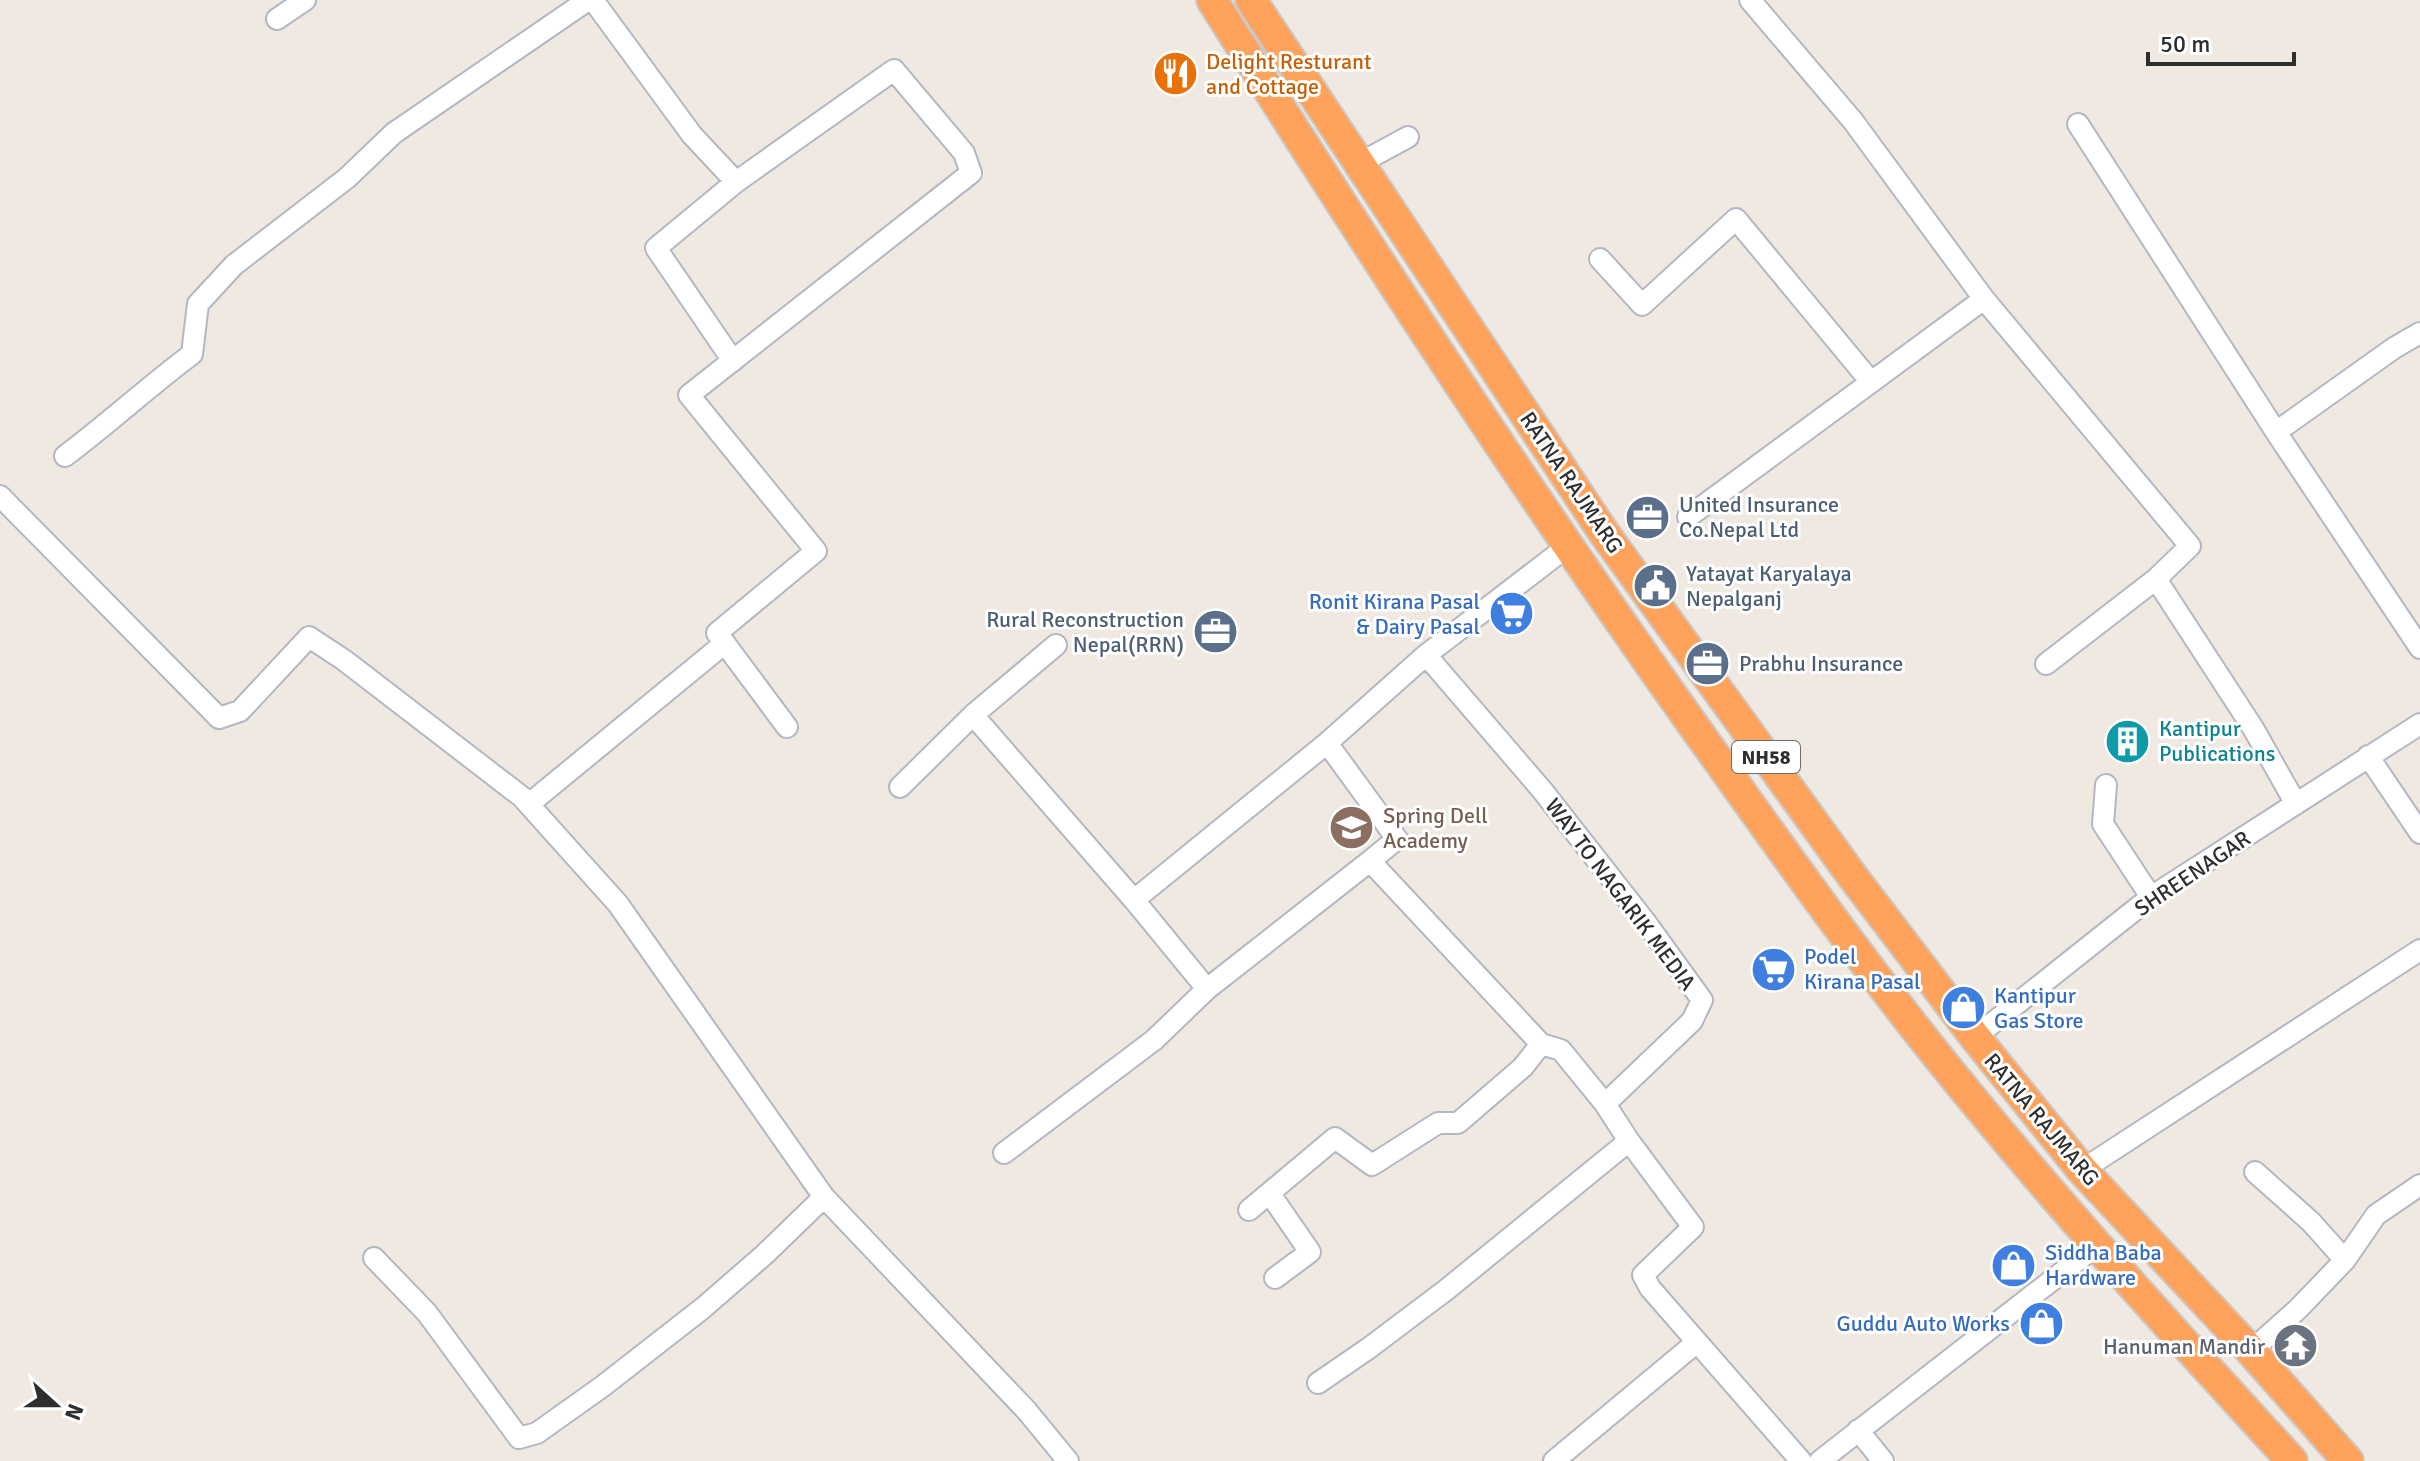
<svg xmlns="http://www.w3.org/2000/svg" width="2420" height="1461" viewBox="0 0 2420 1461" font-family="Signika,sans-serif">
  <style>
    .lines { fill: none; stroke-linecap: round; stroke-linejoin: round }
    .minor-casing { stroke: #b4b7c1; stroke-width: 24 }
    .highway-casing { stroke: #c9c9c9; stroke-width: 34 }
    .minor { stroke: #fff; stroke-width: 20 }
    .highway { stroke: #ffa35c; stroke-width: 30 }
    .labels { text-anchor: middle; stroke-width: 6; stroke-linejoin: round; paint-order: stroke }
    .shield { fill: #fff; stroke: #6d6d6d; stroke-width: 2 }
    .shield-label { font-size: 20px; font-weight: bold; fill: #2e2e2e }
    .food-label { font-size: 22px; fill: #c56008; stroke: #fff; text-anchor: start }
    .street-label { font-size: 22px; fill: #2e2e2e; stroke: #fff }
    .service-label { font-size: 22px; fill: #4e5e75; stroke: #fff; text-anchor: start }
    .shop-label { font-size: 22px; fill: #366cbe; stroke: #fff; text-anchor: start }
    .culture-label { font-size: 22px; fill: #0d838f; stroke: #fff; text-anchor: start }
    .education-label { font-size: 22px; fill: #785e54; stroke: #fff; text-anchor: start }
    .worship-label { font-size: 22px; fill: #5b616d; stroke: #fff; text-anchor: end }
  </style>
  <rect width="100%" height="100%" fill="#efe9e1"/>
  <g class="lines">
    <defs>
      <path id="minor" d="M 593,0 L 692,135 L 736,182 L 894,70 L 964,153 L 971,173 L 689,395 L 816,551 L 717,633 L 787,727
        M 1750,0 L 1853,121 L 1984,299 L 2190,546 L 2156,579 L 2253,728 L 2296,804
        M 277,19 L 305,0
        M 2078,124 L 2276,432 L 2420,648
        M 1360,163 L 1408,137
        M 1600,259 L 1642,305 L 1736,219 L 1871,382
        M 733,361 L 656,248 L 736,182
        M 2276,432 L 2394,348 L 2420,333
        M 65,456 C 109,423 148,387 192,354 L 198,304 L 234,265 L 347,178 L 394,133 L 588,0
        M 0,496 L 219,718 L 240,711 L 309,637 L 344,660 L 522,797 L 618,904 L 824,1197 L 1027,1411 L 1068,1461
        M 1688,517 L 1984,299
        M 1426,655 L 1542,790 L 1647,924 L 1702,1000 L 1692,1021 L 1605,1104 L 1629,1141 L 1693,1227 L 1643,1275 L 1650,1288 L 1801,1461
        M 2046,664 L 2156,579
        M 973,715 L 1056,645
        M 1327,743 L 1397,839 L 1370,861 L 1541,1044 L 1561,1050 L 1605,1104
        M 2368,756 L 2420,833
        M 2106,785 L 2103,824 L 2151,897
        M 900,787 L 973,715 L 1134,900 L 1327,743 L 1426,655 L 1568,546
        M 529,804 L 725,643
        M 1134,900 L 1207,989
        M 1975,1037 L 2151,897 L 2420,724
        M 1004,1153 L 1154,1040 L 1207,989 L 1370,861
        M 2082,1170 L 2420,950
        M 2255,1172 L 2311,1222 L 2345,1260
        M 1270,1194 L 1310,1252 L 1275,1278
        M 1249,1210 L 1335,1138 L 1372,1165 L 1438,1123 L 1458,1123 L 1523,1067 L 1541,1044
        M 374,1258 L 427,1313 L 519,1438 L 537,1433 L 603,1386 L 703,1308 L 764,1255 L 824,1197
        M 2251,1351 L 2298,1309 L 2345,1260 L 2376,1215 L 2420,1185
        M 1318,1383 L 1369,1348 L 1446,1290 L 1629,1141
        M 1858,1430 L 1883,1461
        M 1554,1461 L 1697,1342
        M 1820,1461 L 2096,1246"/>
      <path id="highway" d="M 1212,0 C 1371,253 1534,503 1708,746 C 1781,848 1853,950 1931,1048 C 2045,1191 2168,1326 2292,1461
        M 1251,0 L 1604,533 L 1853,877 L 1975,1037 L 2082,1170 L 2251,1351 L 2348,1461"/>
    </defs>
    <use href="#minor" class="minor-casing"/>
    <use href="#highway" class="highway-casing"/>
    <use href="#minor" class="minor"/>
    <use href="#highway" class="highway"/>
  </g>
  <defs>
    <symbol id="restaurant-disc" viewBox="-11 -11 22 22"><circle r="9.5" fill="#e8710a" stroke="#fff"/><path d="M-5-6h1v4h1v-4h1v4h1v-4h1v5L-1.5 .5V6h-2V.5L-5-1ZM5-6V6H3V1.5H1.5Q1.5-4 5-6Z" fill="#fff"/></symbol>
    <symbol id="office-disc" viewBox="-11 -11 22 22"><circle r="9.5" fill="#5c6f8a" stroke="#fff"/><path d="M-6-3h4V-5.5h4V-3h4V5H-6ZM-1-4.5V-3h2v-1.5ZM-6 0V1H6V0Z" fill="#fff"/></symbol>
    <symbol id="civic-disc" viewBox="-11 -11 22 22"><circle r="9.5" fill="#5c6f8a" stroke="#fff"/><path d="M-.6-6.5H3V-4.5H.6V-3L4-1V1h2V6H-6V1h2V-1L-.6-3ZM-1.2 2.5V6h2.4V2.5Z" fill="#fff"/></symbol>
    <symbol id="supermarket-disc" viewBox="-11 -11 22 22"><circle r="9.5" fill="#3f7fe0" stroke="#fff"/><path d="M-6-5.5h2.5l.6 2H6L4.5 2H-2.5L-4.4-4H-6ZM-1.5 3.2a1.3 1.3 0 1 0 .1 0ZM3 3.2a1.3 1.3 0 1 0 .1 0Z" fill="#fff"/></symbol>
    <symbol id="building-disc" viewBox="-11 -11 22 22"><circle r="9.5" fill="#0f9aa8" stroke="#fff"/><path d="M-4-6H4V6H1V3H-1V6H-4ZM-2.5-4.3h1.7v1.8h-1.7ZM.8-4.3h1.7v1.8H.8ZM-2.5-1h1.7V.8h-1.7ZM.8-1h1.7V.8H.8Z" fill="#fff"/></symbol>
    <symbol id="school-disc" viewBox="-11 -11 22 22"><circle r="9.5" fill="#8d6e63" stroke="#fff"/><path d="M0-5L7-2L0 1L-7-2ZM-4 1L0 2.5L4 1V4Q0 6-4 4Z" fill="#fff"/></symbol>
    <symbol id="shop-disc" viewBox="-11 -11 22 22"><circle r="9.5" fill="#3f7fe0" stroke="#fff"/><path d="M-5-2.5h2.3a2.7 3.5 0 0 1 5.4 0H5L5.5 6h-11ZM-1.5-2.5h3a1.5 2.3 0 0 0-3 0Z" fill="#fff"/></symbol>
    <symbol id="temple-disc" viewBox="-11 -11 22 22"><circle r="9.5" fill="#6b7280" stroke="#fff"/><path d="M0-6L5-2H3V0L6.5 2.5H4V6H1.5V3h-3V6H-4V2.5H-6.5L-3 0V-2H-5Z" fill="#fff"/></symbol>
  </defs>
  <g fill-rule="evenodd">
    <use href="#restaurant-disc" x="1150" y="48" width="51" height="51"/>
    <use href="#office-disc" x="1622" y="492" width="51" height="51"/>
    <use href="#civic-disc" x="1630" y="560" width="51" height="51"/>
    <use href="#supermarket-disc" x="1486" y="588" width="51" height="51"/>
    <use href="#office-disc" x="1190" y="606" width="51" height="51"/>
    <use href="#office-disc" x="1682" y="638" width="51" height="51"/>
    <use href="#building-disc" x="2102" y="716" width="51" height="51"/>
    <use href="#school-disc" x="1326" y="802" width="51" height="51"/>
    <use href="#supermarket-disc" x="1748" y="944" width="51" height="51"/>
    <use href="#shop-disc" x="1938" y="982" width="51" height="51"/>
    <use href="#shop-disc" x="1988" y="1240" width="51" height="51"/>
    <use href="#shop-disc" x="2016" y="1298" width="51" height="51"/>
    <use href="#temple-disc" x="2270" y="1320" width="51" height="51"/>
  </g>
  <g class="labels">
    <rect class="shield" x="1732" y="741" width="68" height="32" rx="6"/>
    <g class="shield-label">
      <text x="1766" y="764">NH58</text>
    </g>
    <g class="food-label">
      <text x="1206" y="69">Delight Resturant<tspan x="1206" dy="25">and Cottage</tspan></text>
    </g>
    <g class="street-label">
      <text transform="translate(1572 482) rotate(56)" y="8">RATNA RAJMARG</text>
      <text transform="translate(2192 873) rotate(-34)" y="8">SHREENAGAR</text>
      <text transform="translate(1621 894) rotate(53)" y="8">WAY TO NAGARIK MEDIA</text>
      <text transform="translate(2042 1119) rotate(50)" y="8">RATNA RAJMARG</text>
    </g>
    <g class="service-label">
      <text x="1679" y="512">United Insurance<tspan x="1679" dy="25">Co.Nepal Ltd</tspan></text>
      <text x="1686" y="581">Yatayat Karyalaya<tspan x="1686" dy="25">Nepalganj</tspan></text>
      <text x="1184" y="627" text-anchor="end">Rural Reconstruction<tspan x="1184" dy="25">Nepal(RRN)</tspan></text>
      <text x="1739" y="671">Prabhu Insurance</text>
    </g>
    <g class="shop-label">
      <text x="1480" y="609" text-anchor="end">Ronit Kirana Pasal<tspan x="1480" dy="25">&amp; Dairy Pasal</tspan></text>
      <text x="1804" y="964">Podel<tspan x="1804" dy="25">Kirana Pasal</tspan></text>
      <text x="1994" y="1003">Kantipur<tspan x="1994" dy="25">Gas Store</tspan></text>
      <text x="2045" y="1260">Siddha Baba<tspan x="2045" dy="25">Hardware</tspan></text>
      <text x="2010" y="1331" text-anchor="end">Guddu Auto Works</text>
    </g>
    <g class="culture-label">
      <text x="2159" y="736">Kantipur<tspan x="2159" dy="25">Publications</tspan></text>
    </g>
    <g class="education-label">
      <text x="1383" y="823">Spring Dell<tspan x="1383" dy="25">Academy</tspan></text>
    </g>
    <g class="worship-label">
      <text x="2265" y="1354">Hanuman Mandir</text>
    </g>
  </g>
  <g transform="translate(56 1405) rotate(111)" stroke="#ffffff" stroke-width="6" paint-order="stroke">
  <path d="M0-6L14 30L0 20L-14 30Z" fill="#2e2e2e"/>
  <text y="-12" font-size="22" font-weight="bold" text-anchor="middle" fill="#2e2e2e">N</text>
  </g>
  <path d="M2148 52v12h146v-12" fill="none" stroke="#2e2e2e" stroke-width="4"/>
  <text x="2160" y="52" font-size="24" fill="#2e2e2e" stroke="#ffffff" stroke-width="6" paint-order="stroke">50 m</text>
</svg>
